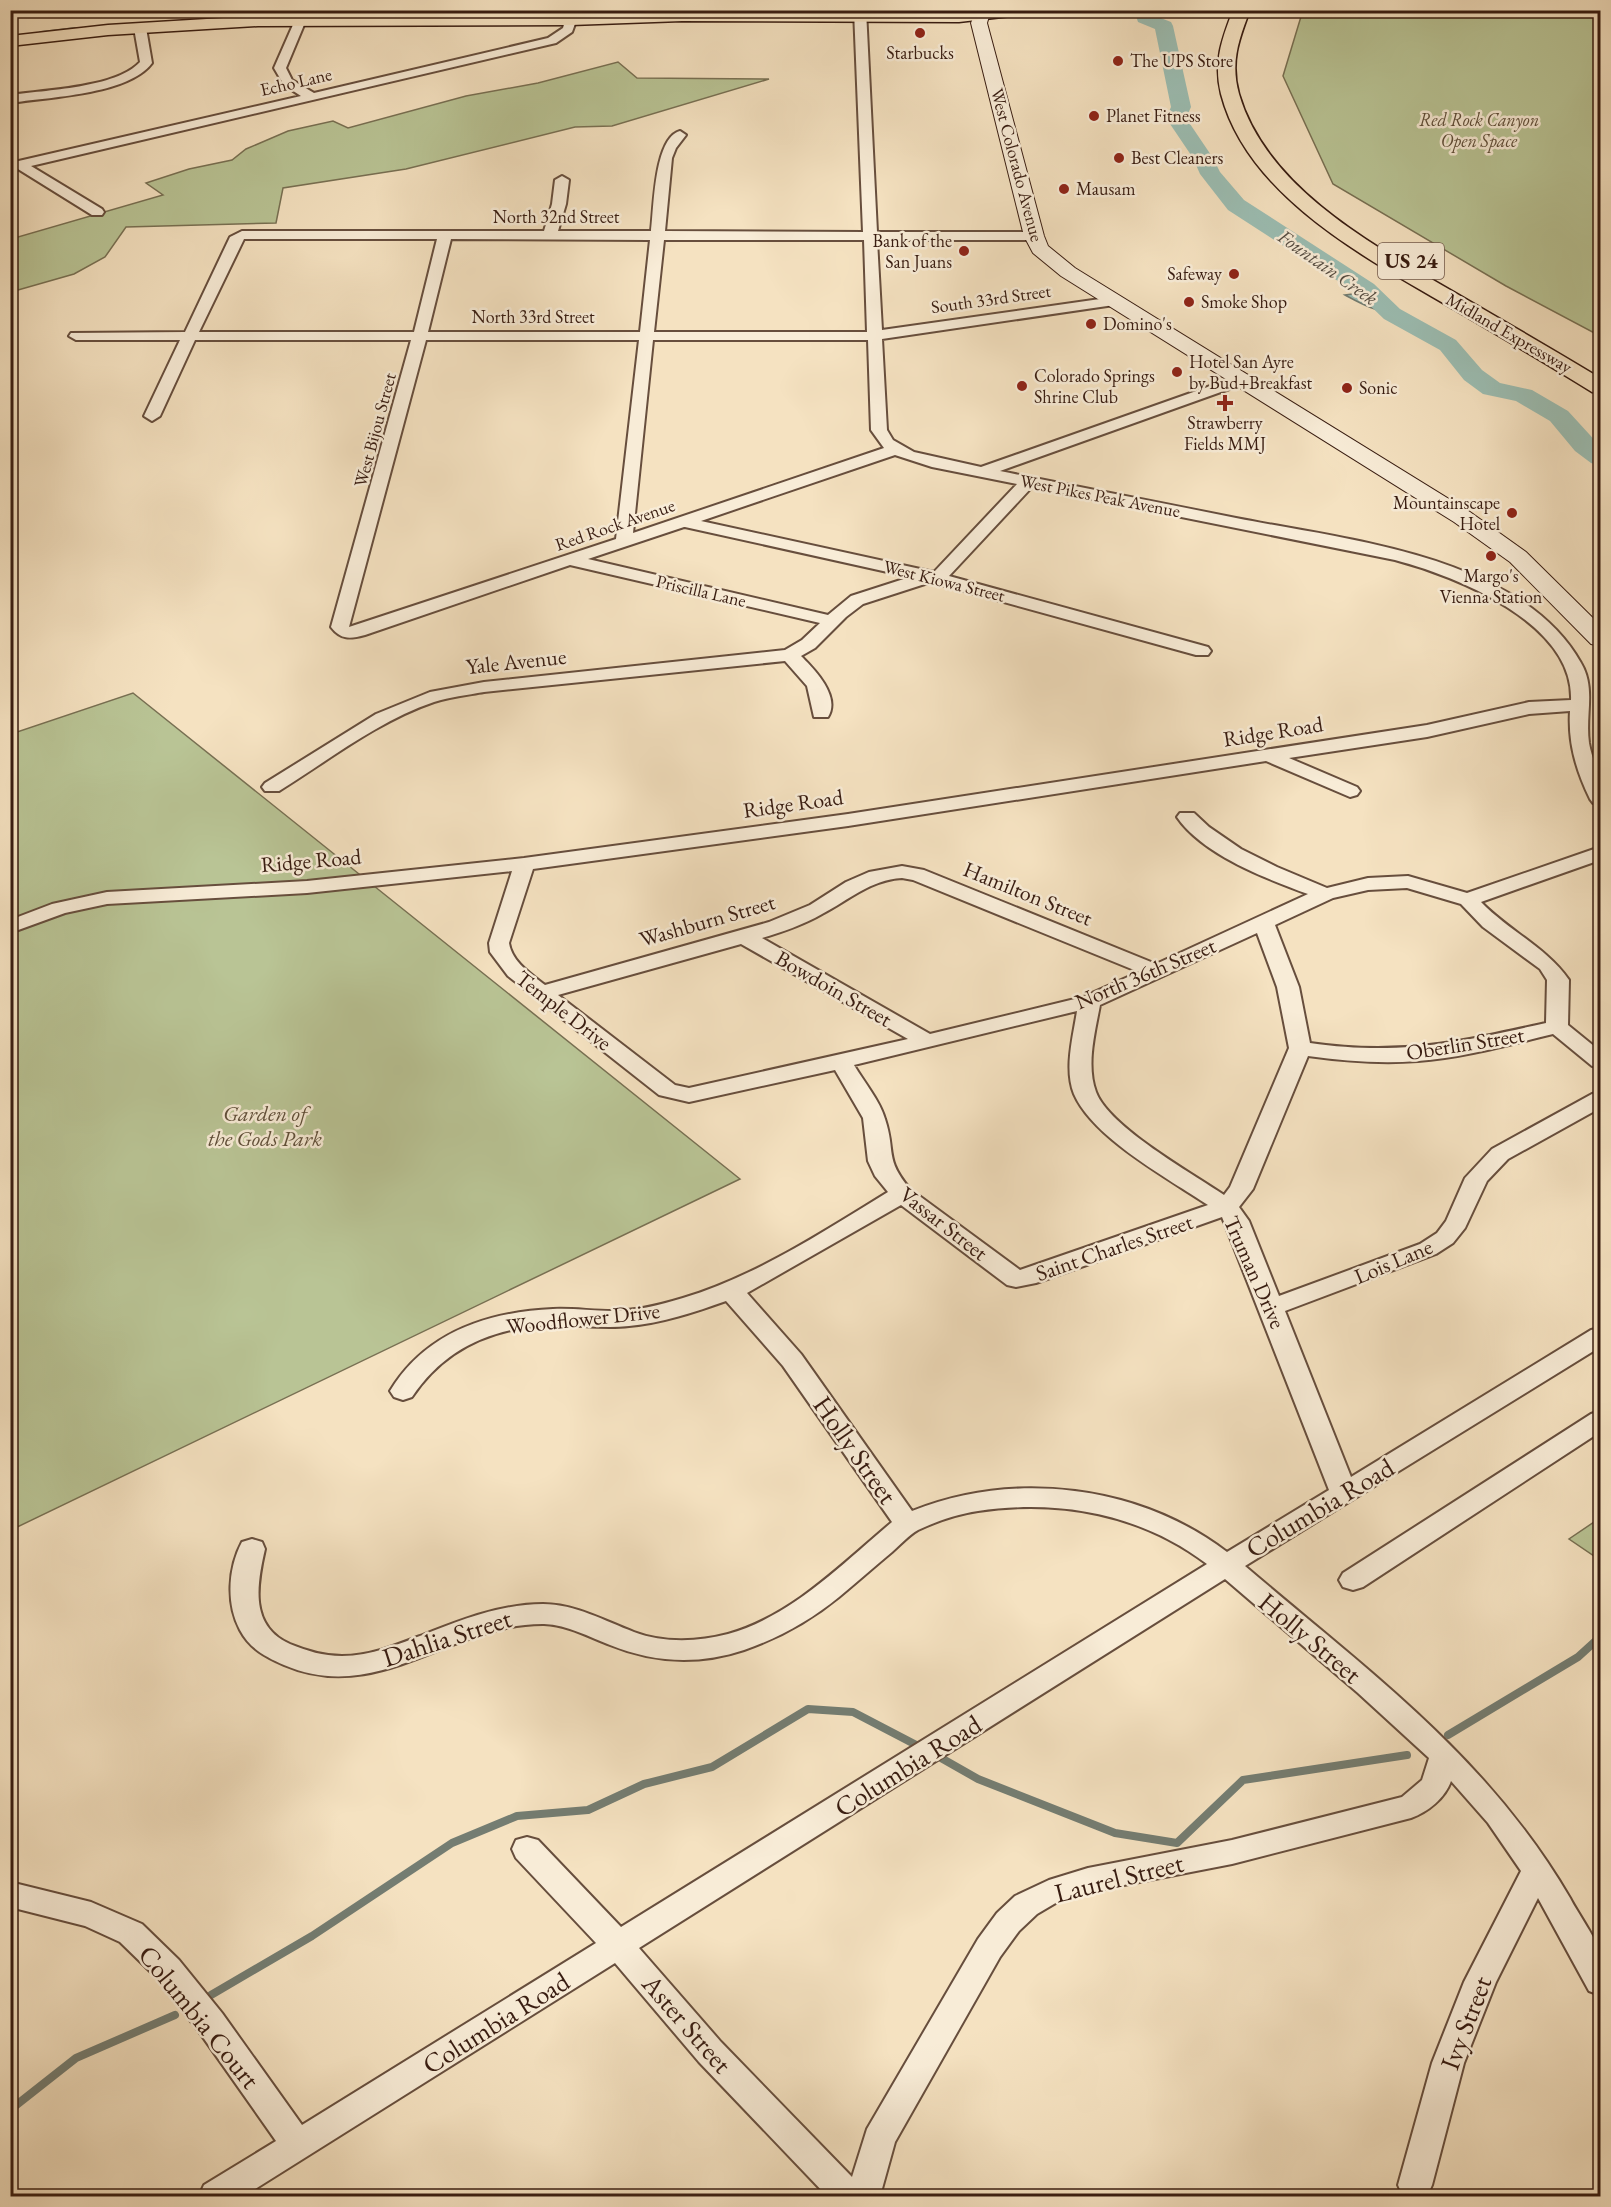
<svg xmlns="http://www.w3.org/2000/svg" width="1611" height="2207" viewBox="0 0 1611 2207" font-family="'EB Garamond',serif">
  <style>
    .green { fill: #b9c495; stroke: #787053; stroke-width: 1.5 }
    .water { fill: #9cbeb3; stroke: #747d72; stroke-width: 1.5 }
    .lines { fill: none; stroke-linecap: round; stroke-linejoin: round }
    .stream-far1 { stroke: #747d72; stroke-width: 4 }
    .stream { stroke: #747d72; stroke-width: 8 }
    .river { fill: #9cbeb3; fill-rule: evenodd }
    .minor-casing { stroke: #674e3d; stroke-width: 4 }
    .secondary-casing { stroke: #381c11; stroke-width: 2 }
    .primary-casing { stroke: #381c11; stroke-width: 3 }
    .trunk-casing { stroke: #381c11; stroke-width: 3 }
    .minor { fill: #f8ecd7; fill-rule: evenodd }
    .secondary { fill: #f8ecd7; fill-rule: evenodd }
    .primary { fill: #f5e2c1; fill-rule: evenodd }
    .trunk { fill: #f5e2c1; fill-rule: evenodd }
    .poi-dot { fill: #8f2418; stroke: #f8ecd7; stroke-width: 2 }
    .labels { text-anchor: middle; stroke-width: 5; stroke-linejoin: round; paint-order: stroke }
    .far-poi-label { font-size: 18px; fill: #381c11; stroke: #f8ecd7; text-anchor: start }
    .far-street-label { font-size: 18px; fill: #381c11; stroke: #f8ecd7 }
    .far-park-label { font-size: 18px; font-style: italic; fill: #5f4e39; stroke: #f8ecd7 }
    .far-water-label { font-size: 20px; font-style: italic; fill: #564d42; stroke: #f8ecd7 }
    .shield { fill: #f8ecd7; stroke: #725a4c; stroke-width: 1.5 }
    .shield-label { font-size: 21px; font-weight: bold; fill: #381c11 }
    .street-label { font-size: 22px; fill: #381c11; stroke: #f8ecd7 }
    .park-label { font-size: 22px; font-style: italic; fill: #5f4e39; stroke: #f8ecd7 }
    .near-street-label { font-size: 27px; fill: #381c11; stroke: #f8ecd7 }
  </style>
  <rect width="100%" height="100%" fill="#f5e2c1"/>
  <filter id="stains"><feTurbulence type="fractalNoise" baseFrequency=".00333" numOctaves="4"/><feColorMatrix values="0 0 0 0 .2 0 0 0 0 .09 0 0 0 0 .02 0 0 0 .5 -.17"/></filter>
  <radialGradient id="worn" r=".72"><stop offset=".6" stop-color="#630" stop-opacity="0"/><stop offset="1" stop-color="#630" stop-opacity=".3"/></radialGradient>
  <path class="green" d="M 1303,10 L 1600,11 L 1600,336 L 1506,286 L 1333,184 L 1283,76 Z
    M 618,62 L 637,78 L 769,79 L 612,126 L 575,127 L 406,169 L 283,188 L 276,223 L 126,227 L 105,257 L 74,274 L 11,292 L 11,239 L 163,195 L 146,183 L 189,169 L 232,160 L 246,149 L 288,131 L 333,121 L 348,128 L 466,96 L 538,83 Z
    M 133,693 L 740,1179 L 11,1530 L 11,734 Z
    M 1597,1520 L 1600,1523 L 1600,1560 L 1569,1539 Z"/>
  <path class="water" d="M 1376,291 L 1389,301 L 1394,311 C 1377,313 1360,303 1345,295 Z"/>
  <g class="lines">
    <path class="stream-far1" d="M 220,18 L 333,15
      M 41,33 L 75,29"/>
    <path class="stream" d="M 1448,1735 L 1578,1657 L 1600,1637
      M 934,1754 L 978,1779 L 1115,1833 L 1177,1843 L 1243,1780 L 1407,1755
      M 211,1995 L 312,1936 L 452,1843 L 517,1816 L 588,1810 L 644,1784 L 712,1767 L 808,1709 L 853,1712 L 922,1748
      M 10,2110 L 76,2058 L 175,2015"/>
    <path class="river" d="M 1134,10 L 1152,10 L 1153,15 L 1171,22 L 1173,26 L 1191,107 L 1186,118 L 1213,158 L 1220,172 L 1244,200 L 1374,284 L 1400,309 L 1456,340 L 1482,370 L 1500,383 L 1532,390 L 1568,411 L 1600,446 L 1600,466 L 1591,463 L 1575,451 L 1550,421 L 1516,401 L 1483,394 L 1464,380 L 1440,350 L 1384,319 L 1358,294 L 1228,210 L 1200,174 L 1193,158 L 1166,118 L 1171,107 L 1155,29 L 1138,22 Z"/>
    <defs>
      <path id="minor" d="M 404,10 L 416,10 L 416,11 L 410,14 Z
        M 568,10 L 580,10 L 572,32 L 556,43 L 31,166 L 102,209 L 104,212 L 102,215 L 92,215 L 18,169 L 10,171 L 10,163 L 301,96 L 284,85 L 274,68 L 296,18 L 300,17 L 306,20 L 286,68 L 292,80 L 314,93 L 548,38 L 563,28 Z
        M 854,10 L 866,10 L 877,232 L 1034,232 L 1041,236 L 1034,240 L 877,240 L 882,330 L 1114,297 L 1121,301 L 1114,305 L 882,339 L 887,430 L 893,440 L 914,452 L 981,467 L 1236,377 L 1246,377 L 1249,380 L 1246,383 L 1000,471 C 1079,487 1158,502 1236,518 C 1346,540 1520,555 1581,663 C 1596,688 1585,715 1589,743 C 1591,755 1596,766 1600,778 C 1602,786 1600,796 1600,805 L 1593,803 L 1590,799 C 1576,770 1568,743 1570,711 L 1529,714 L 1427,737 L 1289,758 L 1357,787 L 1360,791 L 1357,795 L 1350,797 L 1266,761 L 848,826 L 533,869 L 509,943 C 512,962 531,974 545,985 L 769,922 L 810,905 L 846,882 L 869,872 L 902,866 L 924,870 L 1156,964 L 1308,894 C 1267,879 1203,855 1177,817 L 1180,813 L 1194,813 L 1209,827 L 1241,849 L 1277,867 L 1327,888 L 1368,878 L 1408,876 L 1467,893 L 1600,847 L 1600,860 L 1481,902 C 1509,931 1546,947 1569,980 L 1568,1025 L 1600,1051 L 1600,1067 L 1592,1066 L 1553,1034 C 1508,1045 1463,1058 1418,1061 C 1381,1064 1344,1061 1308,1056 L 1253,1189 L 1239,1207 L 1249,1221 L 1279,1296 L 1420,1244 L 1437,1233 L 1446,1221 L 1465,1178 L 1492,1149 L 1592,1094 L 1600,1092 L 1600,1108 L 1508,1159 L 1487,1181 L 1465,1228 L 1453,1243 L 1436,1254 L 1285,1311 L 1351,1477 L 1591,1330 L 1600,1328 L 1600,1347 L 1245,1566 C 1368,1671 1487,1756 1570,1898 C 1577,1912 1598,1941 1600,1954 C 1603,1966 1600,1982 1600,1995 L 1589,1991 L 1538,1898 L 1496,1982 L 1464,2063 L 1432,2185 L 1427,2196 L 1403,2196 L 1398,2185 L 1432,2063 L 1464,1982 L 1521,1871 L 1488,1823 L 1451,1781 C 1445,1798 1428,1812 1411,1818 L 1232,1864 L 1088,1892 L 1059,1901 L 1037,1914 L 1019,1931 L 1000,1957 L 895,2142 L 880,2196 L 827,2196 L 699,2062 L 615,1963 L 244,2196 L 199,2196 L 204,2185 L 276,2141 L 200,2033 L 157,1978 L 120,1942 L 85,1926 L 10,1907 L 10,1882 L 91,1902 L 142,1924 L 179,1960 L 222,2013 L 302,2125 L 596,1943 L 516,1858 L 512,1849 L 516,1840 L 527,1837 L 538,1840 L 621,1927 L 1207,1564 C 1141,1514 1060,1499 978,1511 C 958,1514 937,1521 918,1530 C 909,1535 900,1545 892,1552 C 874,1567 857,1582 839,1597 C 811,1620 779,1638 744,1650 C 699,1665 654,1663 610,1645 C 589,1637 568,1625 544,1624 C 452,1623 379,1706 284,1665 C 266,1657 250,1649 240,1630 C 226,1604 228,1568 242,1542 L 252,1539 L 262,1542 L 265,1549 C 257,1584 249,1626 290,1644 C 307,1651 323,1656 342,1656 C 371,1656 399,1644 425,1634 C 463,1619 502,1604 543,1604 C 575,1604 605,1621 634,1632 C 663,1643 698,1642 728,1634 C 792,1616 842,1564 892,1522 L 783,1366 L 726,1301 C 695,1312 662,1323 629,1326 C 605,1329 581,1325 556,1325 C 496,1326 446,1346 412,1397 L 403,1400 L 394,1397 L 390,1391 C 426,1332 487,1312 553,1309 C 572,1308 592,1311 612,1311 C 636,1311 660,1305 683,1298 C 756,1276 823,1232 888,1192 L 875,1176 L 868,1161 L 863,1118 L 835,1070 L 689,1102 L 659,1095 L 508,976 L 490,952 L 489,943 L 512,871 L 307,893 L 107,904 L 65,913 L 10,933 L 10,920 L 52,904 L 107,892 L 307,881 L 524,858 L 848,814 L 1427,725 L 1529,702 L 1571,700 C 1574,623 1456,576 1395,560 L 1032,487 L 949,576 L 1208,647 L 1211,651 L 1208,655 L 1196,655 L 931,582 L 863,604 L 846,617 L 815,648 L 801,656 C 814,669 841,696 828,717 L 814,717 L 807,686 L 785,661 L 484,692 C 467,695 450,697 434,702 C 378,721 329,760 279,791 L 265,791 L 262,787 L 265,783 L 376,714 L 430,692 L 484,682 L 785,650 L 802,640 L 820,623 L 570,565 L 365,635 C 350,639 341,640 331,627 L 411,340 L 195,340 L 160,416 L 152,421 L 144,416 L 180,340 L 76,340 L 69,336 L 71,333 L 185,332 L 230,237 L 242,231 L 544,231 L 552,204 L 555,180 L 562,176 L 569,180 L 566,204 L 558,231 L 651,231 C 654,208 654,138 680,131 L 686,135 L 676,148 L 672,158 L 665,231 L 863,232 ZM 244,239 L 437,239 L 414,332 L 199,332 ZM 451,239 L 650,240 L 640,332 L 428,332 ZM 664,240 L 864,240 L 867,332 L 654,332 ZM 426,340 L 639,340 L 616,539 L 349,627 ZM 653,340 L 868,340 L 871,430 L 884,448 L 633,533 ZM 895,455 L 932,467 L 1017,484 L 934,572 L 701,521 ZM 684,527 L 685,527 L 910,577 L 851,596 L 828,615 L 588,559 ZM 902,878 L 913,880 L 1139,972 L 1083,997 L 930,1034 L 762,938 C 782,932 803,925 822,914 C 849,900 870,880 902,878 ZM 1407,888 L 1461,904 L 1483,927 L 1540,969 L 1547,980 L 1546,1023 C 1460,1042 1400,1056 1310,1043 L 1299,987 L 1275,925 L 1333,898 L 1368,890 ZM 1257,933 L 1277,987 L 1289,1048 L 1230,1187 L 1224,1195 C 1192,1173 1109,1127 1096,1092 C 1086,1065 1095,1032 1100,1005 ZM 741,944 L 908,1039 L 689,1088 L 675,1085 L 558,995 ZM 1077,1011 C 1073,1037 1064,1069 1074,1094 C 1093,1138 1169,1179 1208,1205 L 1020,1270 L 910,1189 C 884,1158 896,1152 885,1119 C 880,1101 864,1082 854,1065 ZM 901,1205 L 1007,1285 L 1016,1287 L 1036,1283 L 1222,1217 L 1329,1490 L 1227,1552 C 1139,1485 1015,1470 912,1511 L 801,1354 L 747,1293 ZM 1225,1579 L 1358,1693 L 1429,1758 L 1422,1780 L 1402,1797 L 1232,1840 L 1088,1868 L 1049,1880 L 1015,1896 L 997,1913 L 978,1939 L 867,2129 L 852,2177 L 721,2042 L 639,1948 Z
        M 140,25 L 146,28 L 152,63 C 128,95 48,97 10,103 L 10,95 C 45,90 116,88 140,62 L 134,28 Z
        M 1600,1411 L 1600,1432 L 1363,1587 L 1353,1590 L 1343,1587 L 1339,1580 L 1343,1573 L 1591,1414 Z"/>
      <path id="secondary" d="M 981,11 L 989,16 L 987,23 L 1044,236 L 1048,246 L 1075,268 L 1470,512 L 1526,552 L 1600,625 L 1600,646 L 1591,644 L 1510,562 L 1454,522 L 1061,276 L 1033,253 L 1024,236 L 971,23 L 975,13 Z"/>
      <path id="primary" d="M 971,10 L 1028,10 L 1020,15 L 959,22 L 682,21 L 571,25 L 258,26 L 108,35 L 10,46 L 10,36 L 108,25 L 258,16 Z"/>
      <path id="trunk" d="M 1233,10 L 1250,10 C 1239,39 1230,62 1239,94 C 1268,194 1388,253 1471,302 C 1514,327 1557,352 1600,378 L 1600,394 L 1592,392 C 1547,364 1501,337 1455,310 C 1370,260 1248,198 1221,94 C 1213,62 1222,39 1233,10 Z"/>
    </defs>
    <use href="#minor" class="minor-casing"/>
    <use href="#secondary" class="secondary-casing"/>
    <use href="#primary" class="primary-casing"/>
    <use href="#trunk" class="trunk-casing"/>
    <use href="#minor" class="minor"/>
    <use href="#secondary" class="secondary"/>
    <use href="#primary" class="primary"/>
    <use href="#trunk" class="trunk"/>
  </g>
  <g class="poi-dot">
    <circle cx="920" cy="33" r="6"/>
    <circle cx="1118" cy="61" r="6"/>
    <circle cx="1094" cy="116" r="6"/>
    <circle cx="1119" cy="158" r="6"/>
    <circle cx="1064" cy="189" r="6"/>
    <circle cx="964" cy="251" r="6"/>
    <circle cx="1234" cy="274" r="6"/>
    <circle cx="1189" cy="302" r="6"/>
    <circle cx="1091" cy="324" r="6"/>
    <circle cx="1177" cy="372" r="6"/>
    <circle cx="1022" cy="386" r="6"/>
    <circle cx="1347" cy="388" r="6"/>
    <path d="M1222 394h6v6h6v6h-6v6h-6v-6h-6v-6h6z"/>
    <circle cx="1512" cy="513" r="6"/>
    <circle cx="1491" cy="556" r="6"/>
  </g>
  <g class="labels">
    <g class="far-poi-label">
      <text x="920" y="59" text-anchor="middle">Starbucks</text>
      <text x="1130" y="67">The UPS Store</text>
      <text x="1106" y="122">Planet Fitness</text>
      <text x="1131" y="164">Best Cleaners</text>
      <text x="1076" y="195">Mausam</text>
      <text x="952" y="247" text-anchor="end">Bank of the<tspan x="952" dy="21">San Juans</tspan></text>
      <text x="1222" y="280" text-anchor="end">Safeway</text>
      <text x="1201" y="308">Smoke Shop</text>
      <text x="1103" y="330">Domino's</text>
      <text x="1189" y="368">Hotel San Ayre<tspan x="1189" dy="21">by Bud+Breakfast</tspan></text>
      <text x="1034" y="382">Colorado Springs<tspan x="1034" dy="21">Shrine Club</tspan></text>
      <text x="1359" y="394">Sonic</text>
      <text x="1225" y="429" text-anchor="middle">Strawberry<tspan x="1225" dy="21">Fields MMJ</tspan></text>
      <text x="1500" y="509" text-anchor="end">Mountainscape<tspan x="1500" dy="21">Hotel</tspan></text>
      <text x="1491" y="582" text-anchor="middle">Margo's<tspan x="1491" dy="21">Vienna Station</tspan></text>
    </g>
    <g class="far-street-label">
      <text transform="translate(296 82) rotate(-13)" y="6">Echo Lane</text>
      <text transform="translate(1017 165) rotate(75)" y="6">West Colorado Avenue</text>
      <text x="556" y="223">North 32nd Street</text>
      <text transform="translate(991 299) rotate(-8)" y="6">South 33rd Street</text>
      <text x="533" y="323">North 33rd Street</text>
      <text transform="translate(1509 333) rotate(30)" y="6">Midland Expressway</text>
      <text transform="translate(375 430) rotate(-75)" y="6">West Bijou Street</text>
      <text transform="translate(1100 496) rotate(11)" y="6">West Pikes Peak Avenue</text>
      <text transform="translate(615 525) rotate(-19)" y="6">Red Rock Avenue</text>
      <text transform="translate(944 581) rotate(14)" y="6">West Kiowa Street</text>
      <text transform="translate(701 591) rotate(13)" y="6">Priscilla Lane</text>
    </g>
    <g class="far-park-label">
      <text x="1479" y="126">Red Rock Canyon<tspan x="1479" dy="21">Open Space</tspan></text>
    </g>
    <g class="far-water-label">
      <text transform="translate(1328 267) rotate(35)" y="7">Fountain Creek</text>
    </g>
    <rect class="shield" x="1378" y="243" width="66" height="36" rx="4.5"/>
    <g class="shield-label">
      <text x="1411" y="268">US 24</text>
    </g>
    <g class="street-label">
      <text transform="translate(516 661) rotate(-6)" y="8">Yale Avenue</text>
      <text transform="translate(1273 731) rotate(-9)" y="8">Ridge Road</text>
      <text transform="translate(793 803) rotate(-8)" y="8">Ridge Road</text>
      <text transform="translate(311 860) rotate(-5)" y="8">Ridge Road</text>
      <text transform="translate(1028 893) rotate(22)" y="8">Hamilton Street</text>
      <text transform="translate(707 920) rotate(-16)" y="8">Washburn Street</text>
      <text transform="translate(1145 973) rotate(-23)" y="8">North 36th Street</text>
      <text transform="translate(834 988) rotate(30)" y="8">Bowdoin Street</text>
      <text transform="translate(564 1010) rotate(38)" y="8">Temple Drive</text>
      <text transform="translate(1465 1043) rotate(-9)" y="8">Oberlin Street</text>
      <text transform="translate(944 1223) rotate(38)" y="8">Vassar Street</text>
      <text transform="translate(1114 1247) rotate(-19)" y="8">Saint Charles Street</text>
      <text transform="translate(1393 1261) rotate(-23)" y="8">Lois Lane</text>
      <text transform="translate(1255 1272) rotate(66)" y="8">Truman Drive</text>
      <text transform="translate(583 1318) rotate(-6)" y="8">Woodflower Drive</text>
    </g>
    <g class="park-label">
      <text x="265" y="1121">Garden of<tspan x="265" dy="25">the Gods Park</tspan></text>
    </g>
    <g class="near-street-label">
      <text transform="translate(855 1450) rotate(55)" y="9">Holly Street</text>
      <text transform="translate(1320 1508) rotate(-31)" y="9">Columbia Road</text>
      <text transform="translate(447 1638) rotate(-18)" y="9">Dahlia Street</text>
      <text transform="translate(1310 1638) rotate(40)" y="9">Holly Street</text>
      <text transform="translate(908 1766) rotate(-32)" y="9">Columbia Road</text>
      <text transform="translate(1119 1878) rotate(-14)" y="9">Laurel Street</text>
      <text transform="translate(199 2017) rotate(51)" y="9">Columbia Court</text>
      <text transform="translate(496 2023) rotate(-32)" y="9">Columbia Road</text>
      <text transform="translate(1466 2023) rotate(-69)" y="9">Ivy Street</text>
      <text transform="translate(687 2024) rotate(49)" y="9">Aster Street</text>
    </g>
  </g>
  <rect width="1611" height="2207" fill="none" stroke="#f5e2c1" stroke-width="36"/>
  <rect x="12" y="12" width="1587" height="2183" fill="none" stroke="#381c11" stroke-width="3"/>
  <rect x="18" y="18" width="1575" height="2171" fill="none" stroke="#381c11" stroke-width="1.5"/>
  <rect width="100%" height="100%" filter="url(#stains)"/>
  <rect width="100%" height="100%" fill="url(#worn)"/>
</svg>
